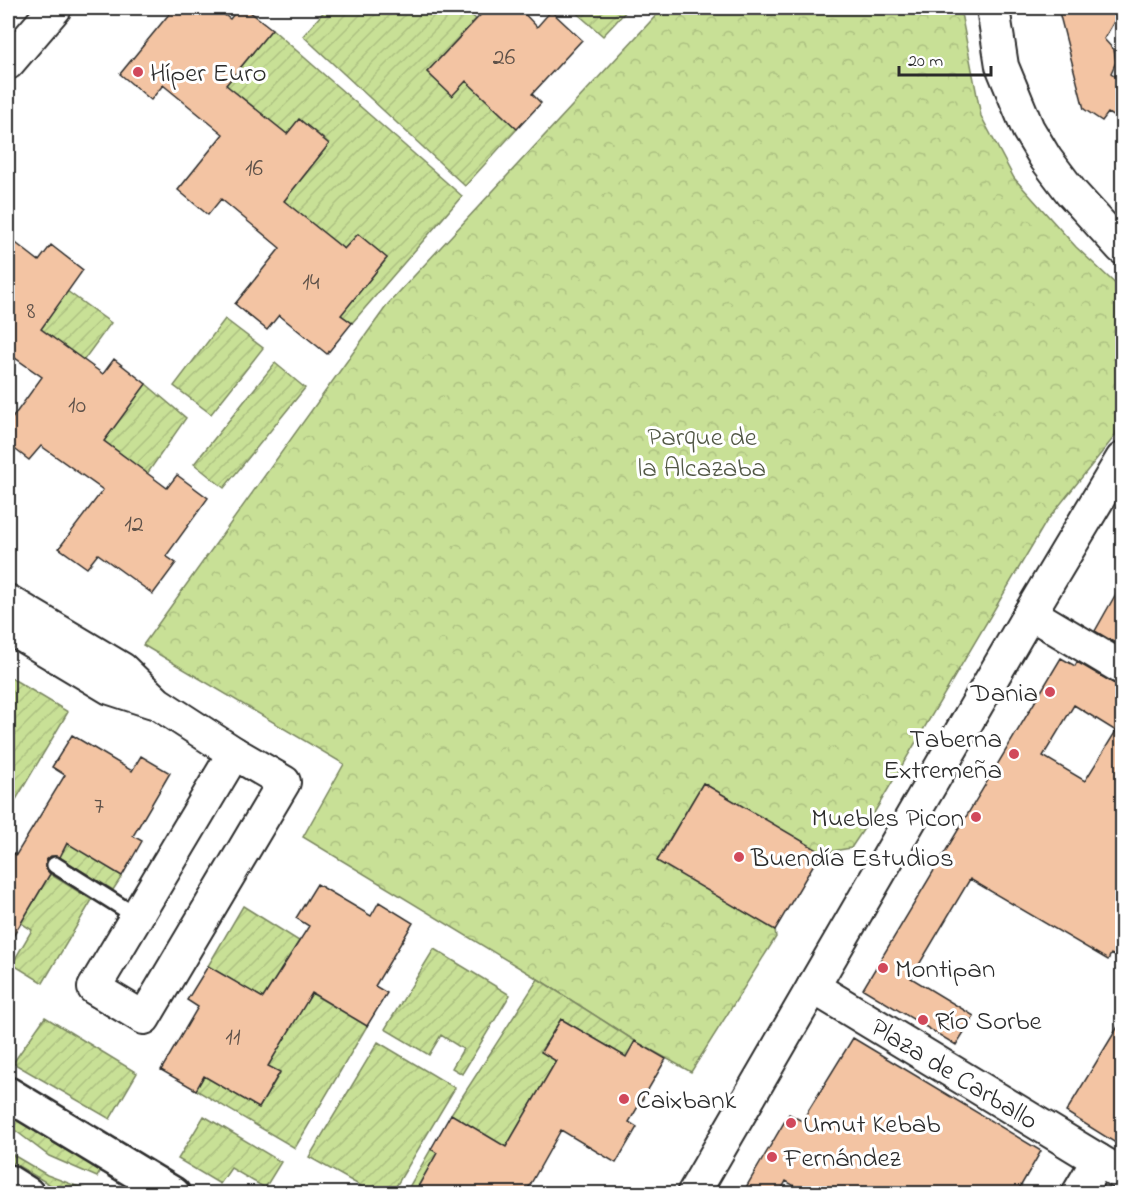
<svg xmlns="http://www.w3.org/2000/svg" width="1130" height="1201" viewBox="0 0 1130 1201" font-family="'Indie Flower',sans-serif">
  <style>
    .park { fill: url(#park-crowns); stroke: #7a8660; stroke-width: 1.5 }
    .garden { fill: url(#garden-furrows); stroke: #7a8660; stroke-width: 1.5 }
    .building { fill: #f3c4a3; stroke: #2b2b2b; stroke-width: 1.5; fill-rule: evenodd }
    .lines { fill: none; stroke-linecap: round; stroke-linejoin: round }
    .service-casing { stroke: #2b2b2b; stroke-width: 20 }
    .minor-casing { stroke: #2b2b2b; stroke-width: 36 }
    .secondary-casing { stroke: #2b2b2b; stroke-width: 38 }
    .service { stroke: #fff; stroke-width: 15 }
    .minor { stroke: #fff; stroke-width: 32 }
    .secondary { stroke: #fff; stroke-width: 33 }
    .poi-dot { fill: #d1495b; stroke: #fff; stroke-width: 2 }
    .labels { text-anchor: middle; stroke-width: 6; stroke-linejoin: round; paint-order: stroke }
    .number-label { font-size: 24px; fill: #5d5149 }
    .poi-label { font-size: 27px; fill: #2b2b2b; stroke: #fff; text-anchor: start }
    .park-label { font-size: 27px; fill: #525846; stroke: #fff }
    .street-label { font-size: 27px; fill: #2b2b2b; stroke: #fff }
  </style>
  <defs>
    <pattern id="park-crowns" width="20" height="18" patternUnits="userSpaceOnUse" patternTransform="scale(1.5)"><rect width="20" height="18" fill="#c8e096"/><path d="M2 6a3 3 0 1 1 6 0M12 15a3 3 0 1 1 6 0" fill="none" stroke="#acc081"/></pattern>
    <pattern id="garden-furrows" width="10" height="10" patternUnits="userSpaceOnUse" patternTransform="scale(1.5)"><rect width="10" height="10" fill="#c8e096"/><path d="M-1 1l2-2M0 10L10 0M9 11l2-2" fill="none" stroke="#acc081"/></pattern>
  </defs>
  <rect width="100%" height="100%" fill="#fff"/>
  <filter id="ink" filterUnits="userSpaceOnUse"><feTurbulence type="fractalNoise" baseFrequency=".0167" numOctaves="2"/><feDisplacementMap in="SourceGraphic" scale="12" xChannelSelector="R" yChannelSelector="G"/><feConvolveMatrix kernelMatrix="1 2 1 2 8 2 1 2 1" color-interpolation-filters="sRGB"/></filter>
  <g filter="url(#ink)">
    <path class="park" d="M 663,8 L 960,8 L 981,116 L 1014,178 L 1076,247 L 1122,290 L 1122,413 L 1115,436 L 1046,522 L 871,818 L 851,848 L 821,853 L 703,783 L 657,860 L 775,930 L 776,937 L 691,1072 L 635,1041 L 538,979 L 303,837 L 344,764 L 143,645 L 388,304 Z"/>
    <path class="garden" d="M 327,8 L 463,8 L 476,19 L 427,72 L 452,95 L 466,81 L 517,129 L 465,186 L 303,36 Z
      M 571,8 L 629,8 L 603,36 Z
      M 272,29 L 462,196 L 352,323 L 341,315 L 387,258 L 358,234 L 344,249 L 284,201 L 329,143 L 299,119 L 287,134 L 226,85 Z
      M 67,291 L 111,323 L 83,361 L 41,329 Z
      M 225,319 L 263,348 L 211,414 L 174,386 Z
      M 275,363 L 305,388 L 224,488 L 194,464 Z
      M 146,384 L 186,418 L 147,474 L 104,441 Z
      M 8,676 L 68,712 L 8,813 Z
      M 68,843 L 122,876 L 113,890 L 59,857 Z
      M 50,874 L 92,900 L 43,983 L 12,964 L 32,930 L 21,923 Z
      M 243,906 L 299,941 L 263,998 L 208,966 Z
      M 434,949 L 510,995 L 462,1074 L 452,1068 L 463,1049 L 441,1035 L 429,1055 L 385,1029 Z
      M 538,979 L 635,1041 L 626,1057 L 561,1019 L 541,1051 L 556,1061 L 506,1147 L 451,1114 Z
      M 311,993 L 367,1026 L 295,1148 L 196,1090 L 204,1076 L 259,1108 L 280,1073 L 268,1066 Z
      M 45,1017 L 137,1073 L 110,1119 L 13,1063 Z
      M 378,1042 L 455,1088 L 392,1193 L 373,1193 L 309,1157 Z
      M 8,1114 L 101,1170 L 97,1177 L 49,1156 L 8,1125 Z
      M 204,1116 L 281,1162 L 265,1188 L 231,1168 L 220,1184 L 178,1159 Z
      M 431,1149 L 437,1153 L 414,1193 L 405,1194 Z
      M 8,1152 L 47,1175 L 87,1190 L 85,1193 L 64,1193 L 8,1160 Z"/>
    <path class="building" d="M 174,8 L 215,8 L 230,19 L 239,8 L 245,8 L 272,29 L 226,85 L 287,134 L 299,119 L 329,144 L 284,201 L 344,249 L 358,234 L 387,258 L 341,315 L 352,323 L 327,354 L 279,315 L 267,330 L 235,304 L 280,248 L 221,199 L 208,215 L 178,190 L 223,134 L 163,85 L 151,100 L 120,74 Z
      M 487,8 L 519,8 L 537,27 L 551,11 L 582,40 L 532,94 L 541,103 L 517,129 L 466,81 L 452,96 L 427,72 Z
      M 1058,8 L 1122,8 L 1104,39 L 1114,50 L 1116,62 L 1111,73 L 1122,81 L 1122,122 L 1108,113 L 1102,121 L 1084,109 Z
      M 8,237 L 39,261 L 51,245 L 83,270 L 41,329 L 103,374 L 114,359 L 146,384 L 104,441 L 167,488 L 177,475 L 208,498 L 166,556 L 176,563 L 153,594 L 98,554 L 87,568 L 59,548 L 103,490 L 41,446 L 29,460 L 8,444 L 8,424 L 42,377 L 8,353 Z
      M 1122,583 L 1122,647 L 1095,631 Z
      M 1061,658 L 1075,666 L 1077,662 L 1113,683 L 1122,686 L 1122,960 L 1111,954 L 1108,960 L 970,879 L 911,978 L 974,1016 L 956,1045 L 863,989 ZM 1074,705 L 1116,731 L 1085,781 L 1043,756 Z
      M 72,735 L 132,771 L 141,756 L 170,773 L 133,836 L 142,841 L 122,876 L 67,843 L 60,857 L 51,856 L 46,860 L 46,869 L 50,874 L 8,945 L 8,850 L 16,855 L 65,775 L 52,767 Z
      M 703,783 L 821,852 L 775,930 L 657,861 Z
      M 317,884 L 371,916 L 379,902 L 413,923 L 375,986 L 387,993 L 367,1026 L 312,993 L 268,1066 L 280,1072 L 259,1108 L 204,1076 L 196,1090 L 161,1070 L 198,1007 L 187,1000 L 208,966 L 263,998 L 309,926 L 296,918 Z
      M 561,1019 L 626,1057 L 635,1041 L 666,1059 L 629,1122 L 637,1127 L 616,1163 L 561,1130 L 525,1194 L 414,1194 L 437,1153 L 431,1149 L 451,1114 L 506,1147 L 556,1061 L 541,1052 Z
      M 1122,1020 L 1122,1147 L 1066,1112 Z
      M 853,1038 L 1041,1151 L 1016,1194 L 808,1194 L 786,1181 L 779,1194 L 742,1194 L 789,1114 L 802,1121 Z"/>
    <g class="lines">
      <defs>
        <path id="service" d="M 55,865 L 136,916"/>
        <g id="minor">
          <path d="M 993,8 L 1002,66 L 1028,129 L 1046,159 L 1071,192 L 1122,248"/>
          <path d="M 8,63 L 55,8"/>
          <path d="M 8,601 L 122,669 L 157,703 L 234,753"/>
          <path d="M 1030,613 L 1122,668"/>
          <path d="M 8,627 L 110,688 L 153,702"/>
          <path d="M 234,753 L 284,782 L 144,1018 L 94,988 Z"/>
          <path id="s1" d="M 813,987 L 1098,1160"/>
          <path d="M 693,1194 L 1030,613 L 1122,459"/>
          <path d="M 1078,1194 L 1098,1160 L 1122,1174"/>
        </g>
        <path id="secondary" d="M 8,1094 L 173,1194
          M 8,1182 L 27,1194"/>
      </defs>
      <use href="#service" class="service-casing"/>
      <use href="#minor" class="minor-casing"/>
      <use href="#secondary" class="secondary-casing"/>
      <use href="#service" class="service"/>
      <use href="#minor" class="minor"/>
      <use href="#secondary" class="secondary"/>
    </g>
  </g>
  <g class="poi-dot">
    <circle cx="138" cy="72" r="6"/>
    <circle cx="1050" cy="692" r="6"/>
    <circle cx="1014" cy="754" r="6"/>
    <circle cx="976" cy="817" r="6"/>
    <circle cx="739" cy="857" r="6"/>
    <circle cx="883" cy="968" r="6"/>
    <circle cx="923" cy="1020" r="6"/>
    <circle cx="624" cy="1099" r="6"/>
    <circle cx="791" cy="1123" r="6"/>
    <circle cx="772" cy="1157" r="6"/>
  </g>
  <g class="labels">
    <g class="number-label">
      <text x="504" y="64">26</text>
      <text x="254" y="175">16</text>
      <text x="311" y="289">14</text>
      <text x="31" y="318">8</text>
      <text x="77" y="412">10</text>
      <text x="134" y="531">12</text>
      <text x="99" y="813">7</text>
      <text x="233" y="1044">11</text>
    </g>
    <g class="poi-label">
      <text x="150" y="81">Híper Euro</text>
      <text x="1038" y="701" text-anchor="end">Dania</text>
      <text x="1002" y="747" text-anchor="end">Taberna<tspan x="1002" dy="31">Extremeña</tspan></text>
      <text x="964" y="826" text-anchor="end">Muebles Picon</text>
      <text x="751" y="866">Buendía Estudios</text>
      <text x="895" y="977">Montipan</text>
      <text x="935" y="1029">Río Sorbe</text>
      <text x="636" y="1108">Caixbank</text>
      <text x="803" y="1132">Umut Kebab</text>
      <text x="784" y="1166">Fernández</text>
    </g>
    <g class="park-label">
      <text x="702" y="445">Parque de<tspan x="702" dy="31">la Alcazaba</tspan></text>
    </g>
    <g class="street-label">
      <text dy="9" stroke="none"><textPath href="#s1" startOffset="166">Plaza de Carballo</textPath></text>
    </g>
  </g>
  <rect width="1130" height="1201" fill="none" stroke="#fff" stroke-width="30"/>
  <rect x="15" y="15" width="1100" height="1171" fill="none" stroke="#2b2b2b" stroke-width="2" filter="url(#ink)"/>
  <path d="M899 66v9h92v-9" fill="none" stroke="#2b2b2b" stroke-width="3"/>
  <text x="908" y="66" font-size="18" fill="#2b2b2b" stroke="#ffffff" stroke-width="4.5" paint-order="stroke">20 m</text>
</svg>
